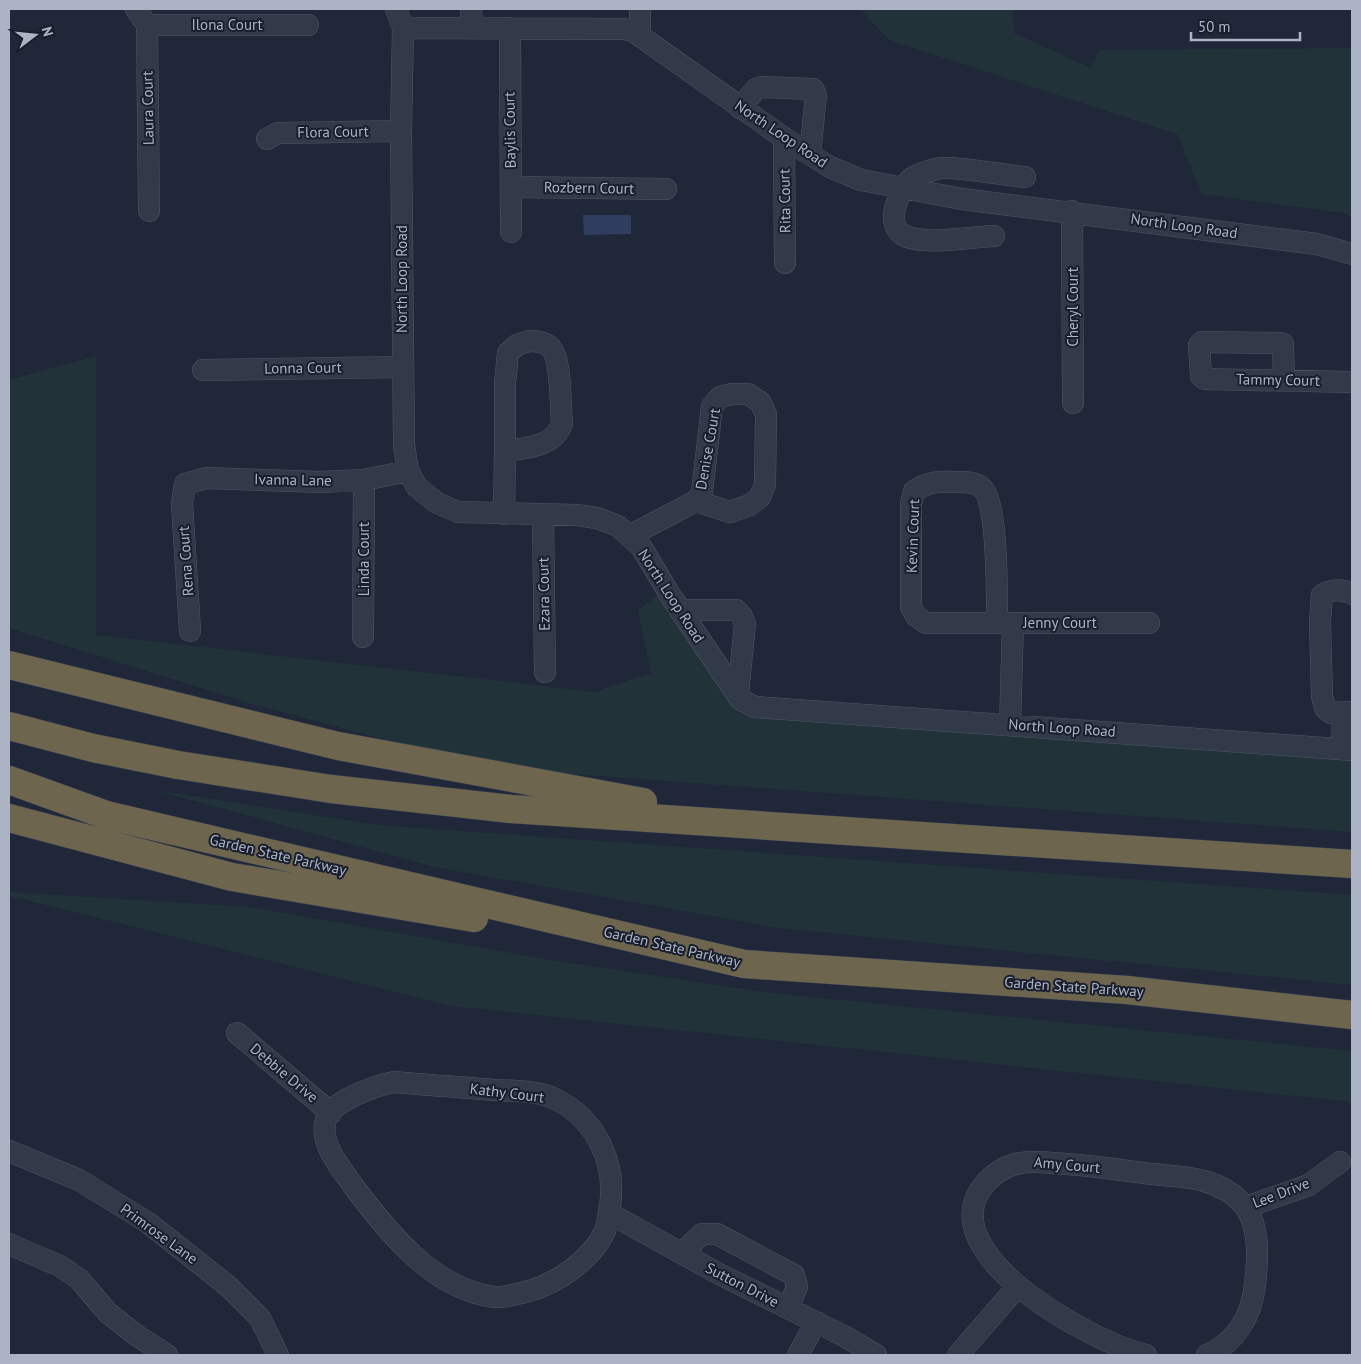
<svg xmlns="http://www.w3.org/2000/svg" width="1361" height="1364" viewBox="0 0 1361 1364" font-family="'PT Sans',sans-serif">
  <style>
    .green { fill: #213339 }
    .water { fill: #2f3e5e }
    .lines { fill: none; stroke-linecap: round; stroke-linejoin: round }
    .minor-casing { stroke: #505666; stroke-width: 22 }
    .highway-casing { stroke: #3d4352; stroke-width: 29 }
    .minor { stroke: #323948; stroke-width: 21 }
    .highway { stroke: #6e654f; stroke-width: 28 }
    .labels { text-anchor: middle; stroke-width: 4; stroke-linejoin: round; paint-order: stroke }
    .street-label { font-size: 15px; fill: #acb3c5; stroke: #181e2c }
  </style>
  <rect width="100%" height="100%" fill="#1f2738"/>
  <path class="green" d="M 860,9 L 1013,9 L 1014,33 L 1091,68 L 1099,50 L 1352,48 L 1352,217 L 1343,213 L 1202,194 L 1177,134 L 889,40 Z
    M 96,356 L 96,635 L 595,692 L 651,673 L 638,610 L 664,590 L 748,706 L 1352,751 L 1352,832 L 492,768 L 252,704 L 9,628 L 9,380 Z
    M 155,790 L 377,825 L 1352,895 L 1352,985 L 779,928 L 434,867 Z
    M 9,892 L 250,907 L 557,961 L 771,993 L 1352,1051 L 1352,1102 L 452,1006 L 9,896 Z"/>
  <path class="water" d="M 583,215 L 631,215 L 631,234 L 584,235 Z"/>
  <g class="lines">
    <defs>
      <path id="minor" d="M 136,9 L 147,25 L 149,211
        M 396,9 L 403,28 L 401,131 L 404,445 L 408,471 L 417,487 L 437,503 L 458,512 L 577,515 L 597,518 L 618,526 L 642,548 L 670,595 L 740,699 L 755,707 L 1352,750
        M 471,9 L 472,27
        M 147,25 L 308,25
        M 403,28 L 624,29 L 633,31 L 784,138 L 830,167 L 861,180 L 962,199 L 1317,244 L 1352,254
        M 510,28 L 511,232
        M 640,36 L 640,9
        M 740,108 L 756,89 L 762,87 L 813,89 L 816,95 L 810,154
        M 784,138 L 785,263
        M 267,139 L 278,133 L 401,131
        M 511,187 L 666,189
        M 1072,211 L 1073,403
        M 994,236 C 970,237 923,246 903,235 C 884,224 899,188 912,178 C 918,174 934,169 941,168 C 966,167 1000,175 1025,177
        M 529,341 C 537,341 546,342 551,348 C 562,361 560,406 562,423 C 555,447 526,448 505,451 L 505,383 L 508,353 L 517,345 Z
        M 203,370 L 403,367
        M 1284,381 L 1283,344 L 1280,343 L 1202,342 L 1199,345 L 1201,376 L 1204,379 L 1352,382
        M 732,394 L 748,394 L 760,402 L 766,414 L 765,485 L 760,497 L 750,505 L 730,512 L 696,501 L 702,492 L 712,406 L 720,397 Z
        M 504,514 L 505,451
        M 543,515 L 545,672
        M 629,536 L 696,501
        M 1352,594 C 1342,589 1331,589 1322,595 L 1320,621 L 1322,696 L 1325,708 L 1331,713 L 1352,712
        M 680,610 L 736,610 L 742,616 L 745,624 L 738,694 L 740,699
        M 997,623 C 997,600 998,503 983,489 C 975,481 964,482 954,482 C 938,481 928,482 914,491 L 911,504 L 911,607 L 916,616 L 926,623 L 1149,623
        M 190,631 L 182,503 L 185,484 L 206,478 L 320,482 L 364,480 L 408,471
        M 363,637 L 364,480
        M 1010,725 L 1013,623
        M 1342,749 L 1343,714
        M 237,1033 L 331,1113
        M 394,1082 C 427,1085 460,1087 493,1090 C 513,1091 537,1090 555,1099 C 598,1120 618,1166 609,1212 C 608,1218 607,1225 605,1231 C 592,1259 558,1283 529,1291 C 517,1294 505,1298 494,1297 C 433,1289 388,1232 354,1187 C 342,1169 321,1147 325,1123 C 329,1101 375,1086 394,1082 Z
        M 9,1151 L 79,1180 L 147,1222 L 228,1286 L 260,1318 L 278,1355
        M 1246,1207 L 1309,1185 L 1340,1162
        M 609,1213 L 721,1275 L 844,1336 L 876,1355
        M 9,1244 L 60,1266 L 79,1279 L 108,1313 L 136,1335 L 167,1355
        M 682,1253 L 702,1234 L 717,1234 L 794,1275 L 797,1286 L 789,1308
        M 798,1355 L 816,1322
        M 958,1355 L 1018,1286
        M 1146,1355 C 1094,1343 930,1255 983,1186 C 997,1169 1014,1161 1035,1162 C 1075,1163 1113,1169 1152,1174 C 1169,1176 1188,1176 1204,1181 C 1219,1185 1236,1194 1245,1207 C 1260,1227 1258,1260 1255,1284 C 1252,1315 1236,1343 1207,1355"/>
      <path id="highway" d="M 9,665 L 338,746 L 643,802
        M 9,726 L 93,748 L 178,765 L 331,789 L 511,809 L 1352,864
        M 9,780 L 106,815 L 744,964 L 1127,990 L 1352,1015
        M 9,818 L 232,877 L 474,918"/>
    </defs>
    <use href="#minor" class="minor-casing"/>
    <use href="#highway" class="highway-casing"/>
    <use href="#minor" class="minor"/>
    <use href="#highway" class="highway"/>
  </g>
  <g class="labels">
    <g class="street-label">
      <text x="227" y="30">Ilona Court</text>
      <text transform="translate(148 108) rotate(-91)" y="5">Laura Court</text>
      <text transform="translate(510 130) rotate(-91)" y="5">Baylis Court</text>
      <text transform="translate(333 132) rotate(-1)" y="5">Flora Court</text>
      <text transform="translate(781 134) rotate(34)" y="5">North Loop Road</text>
      <text transform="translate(589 188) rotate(1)" y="5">Rozbern Court</text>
      <text transform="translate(785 201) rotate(-91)" y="5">Rita Court</text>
      <text transform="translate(1184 226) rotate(8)" y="5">North Loop Road</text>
      <text transform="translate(402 279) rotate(-90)" y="5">North Loop Road</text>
      <text transform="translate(1073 307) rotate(-90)" y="5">Cheryl Court</text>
      <text transform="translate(303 368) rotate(-1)" y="5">Lonna Court</text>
      <text transform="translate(1278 380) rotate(1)" y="5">Tammy Court</text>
      <text transform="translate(708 449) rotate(-80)" y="5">Denise Court</text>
      <text transform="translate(293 480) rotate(1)" y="5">Ivanna Lane</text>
      <text transform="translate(913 536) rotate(-88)" y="5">Kevin Court</text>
      <text transform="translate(364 559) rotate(-90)" y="5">Linda Court</text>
      <text transform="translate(186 561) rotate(-94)" y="5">Rena Court</text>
      <text transform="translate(544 594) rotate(-91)" y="5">Ezara Court</text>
      <text transform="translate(671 596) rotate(57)" y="5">North Loop Road</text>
      <text x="1060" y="628">Jenny Court</text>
      <text transform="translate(1062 728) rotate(4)" y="5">North Loop Road</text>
      <text transform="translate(278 855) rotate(13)" y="5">Garden State Parkway</text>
      <text transform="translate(672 947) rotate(13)" y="5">Garden State Parkway</text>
      <text transform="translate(1074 987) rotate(4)" y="5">Garden State Parkway</text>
      <text transform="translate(284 1073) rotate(40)" y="5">Debbie Drive</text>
      <text transform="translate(507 1093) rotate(7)" y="5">Kathy Court</text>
      <text transform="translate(1067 1165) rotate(5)" y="5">Amy Court</text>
      <text transform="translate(1281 1193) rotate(-21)" y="5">Lee Drive</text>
      <text transform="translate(159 1234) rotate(36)" y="5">Primrose Lane</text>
      <text transform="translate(742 1285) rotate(27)" y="5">Sutton Drive</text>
    </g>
  </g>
  <rect width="1361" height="1364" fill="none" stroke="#acb3c5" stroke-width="20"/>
  <g transform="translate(35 35) rotate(74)" stroke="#181e2c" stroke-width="4" paint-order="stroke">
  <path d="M0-4L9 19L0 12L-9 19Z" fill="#acb3c5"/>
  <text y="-8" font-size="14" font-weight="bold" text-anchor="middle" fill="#acb3c5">N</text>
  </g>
  <path d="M1191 32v8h109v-8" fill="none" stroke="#acb3c5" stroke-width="2.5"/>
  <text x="1198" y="32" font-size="15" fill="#acb3c5" stroke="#181e2c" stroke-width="4" paint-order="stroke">50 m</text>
</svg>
